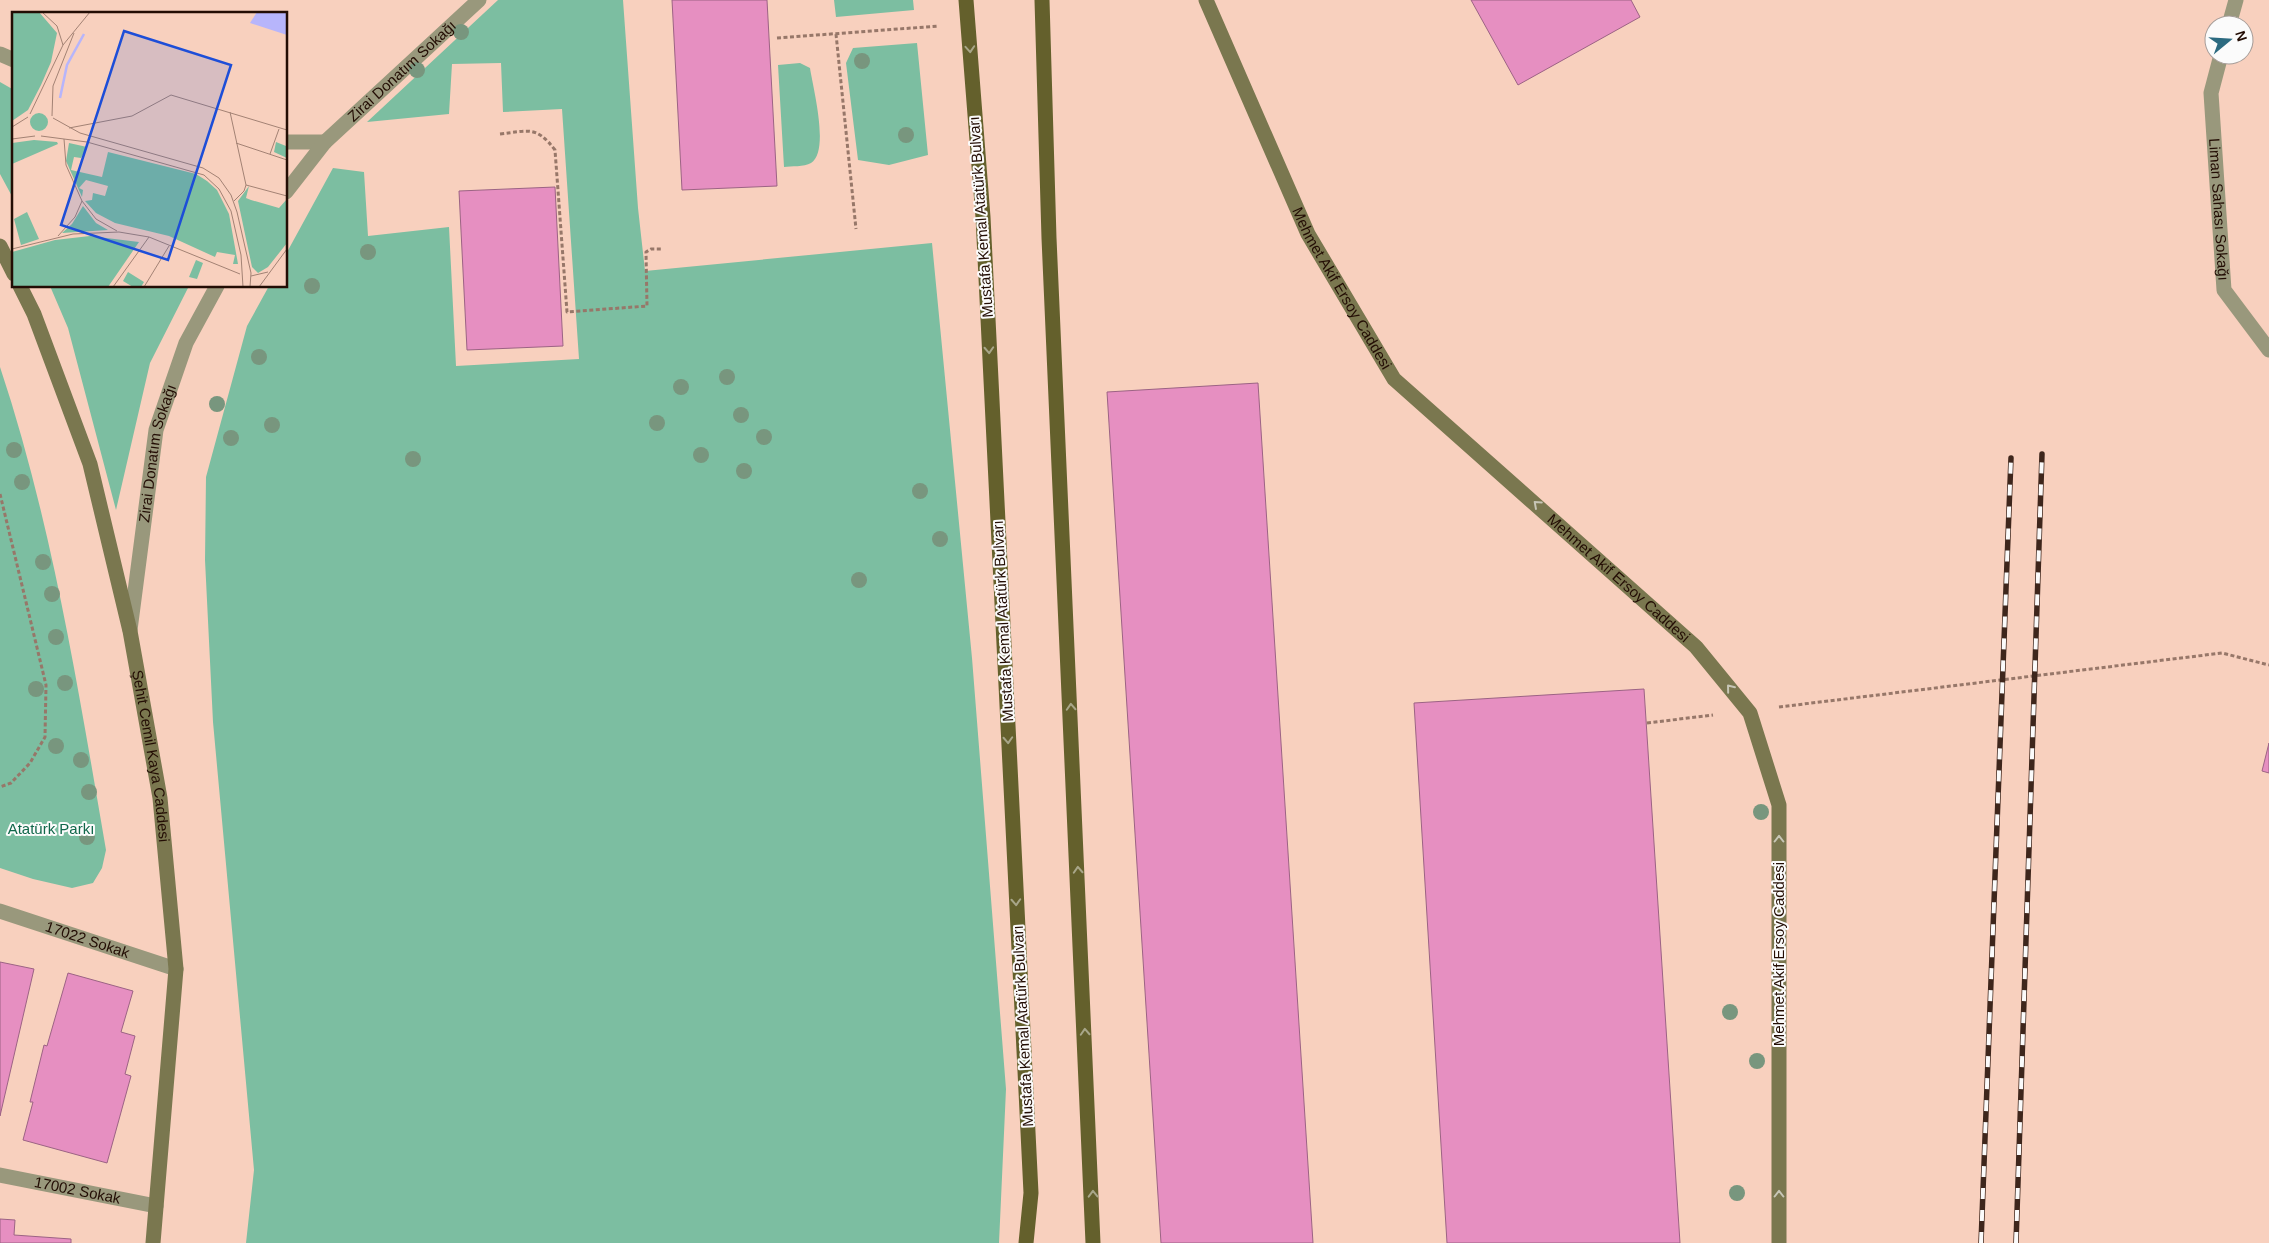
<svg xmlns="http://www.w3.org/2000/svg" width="2269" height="1243" viewBox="0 0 2269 1243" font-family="Arial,sans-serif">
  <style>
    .green { fill: #7cbea1 }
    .building { fill: #e68fc1; stroke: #9c6384 }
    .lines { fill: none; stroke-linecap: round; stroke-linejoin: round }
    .path { stroke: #977769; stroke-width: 3; stroke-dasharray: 4 2.5; stroke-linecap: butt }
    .lane { stroke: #99987c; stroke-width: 15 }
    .street { stroke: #99987c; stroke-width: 15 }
    .secondary { stroke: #7a774f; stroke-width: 15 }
    .primary { stroke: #64602c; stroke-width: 15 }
    .rail-casing { stroke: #3e261c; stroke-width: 5.5 }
    .rail { stroke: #fbfbfb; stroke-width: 4; stroke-dasharray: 11; stroke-linecap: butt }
    .tree { fill: #78967e }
    .oneway { stroke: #a8a689 }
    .oneway2 { stroke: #c7c6b6 }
    .labels { text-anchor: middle; stroke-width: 4; stroke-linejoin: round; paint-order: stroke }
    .street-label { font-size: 15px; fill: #230d04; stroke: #fbfbfb }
    .park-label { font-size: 15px; fill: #10674a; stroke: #fbfbfb }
    .inset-river { fill: none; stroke: #b7b5fb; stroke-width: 2.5 }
    .inset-road { fill: none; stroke: #a38274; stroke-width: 1 }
    .view { fill: #1d4ed8; fill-opacity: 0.15; stroke: #1d4ed8; stroke-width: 2.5 }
    .inset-edge { fill: none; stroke: #230d04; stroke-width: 2.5 }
  </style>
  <rect width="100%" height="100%" fill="#f8d0be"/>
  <path class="green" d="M 498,0 L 623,0 L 638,208 L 645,271 L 932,243 L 972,658 L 1006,1089 L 999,1243 L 246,1243 L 254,1170 L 213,722 L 205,560 L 206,477 L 247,326 L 269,286 L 286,286 L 286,254 L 333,168 L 364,172 L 368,236 L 449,227 L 456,366 L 579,359 L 562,109 L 503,112 L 501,63 L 452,64 L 449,114 L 367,122 Z
    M 834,0 L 913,0 L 914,10 L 836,17 Z
    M 917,43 L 928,155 L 889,165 L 858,160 L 846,63 L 853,48 Z
    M 800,63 L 810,68 C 813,88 830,151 811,163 C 804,167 791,166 784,167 L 778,65 Z
    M 0,82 L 14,90 L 14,200 L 0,174 Z
    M 50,286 L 189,286 L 150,363 L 116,510 L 68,328 Z
    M 0,367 C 52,523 78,688 106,850 L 102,868 L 93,883 L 72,888 L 33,879 L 0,868 Z"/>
  <path class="building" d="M 672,0 L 767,0 L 777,186 L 682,190 Z
    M 1471,0 L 1631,0 L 1640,17 L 1518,85 Z
    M 555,187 L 563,346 L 467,350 L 459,191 Z
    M 1258,383 L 1313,1243 L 1161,1243 L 1107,392 Z
    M 1644,689 L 1680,1243 L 1447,1243 L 1414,703 Z
    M 2269,743 L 2269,773 L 2262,771 Z
    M 0,962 L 34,969 L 0,1116 Z
    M 68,973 L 133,991 L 121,1032 L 135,1036 L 125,1074 L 131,1076 L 107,1163 L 23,1140 L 33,1102 L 30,1102 L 44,1045 L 47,1046 Z
    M 0,1219 L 15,1220 L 14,1235 L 71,1239 L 71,1243 L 0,1243 Z"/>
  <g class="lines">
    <path class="path" d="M 836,34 L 856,229
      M 777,38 L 939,26
      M 500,134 C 528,131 536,125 555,150 L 567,312 L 647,306 L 646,252 L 651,249 L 662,249
      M 0,494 L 46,685 L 45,737 L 30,763 L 11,783 L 0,787
      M 1779,707 L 2222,653 L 2269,665
      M 1647,723 L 1713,715"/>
    <g class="lane">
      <path d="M 2229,25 L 2236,0"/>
      <path id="s1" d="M 2221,55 L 2211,93 L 2224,290 L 2269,350"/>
    </g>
    <g class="street">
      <path d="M 0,54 L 14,60"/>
      <path d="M 286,142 L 325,142"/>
      <path id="s2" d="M 286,192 L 325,142 L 479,0"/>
      <path id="s3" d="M 130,630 L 156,430 L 186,343 L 217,286"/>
      <path id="s4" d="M 0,911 L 176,969"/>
      <path id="s5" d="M 0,1175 L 156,1206"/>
    </g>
    <g class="secondary">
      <path id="s6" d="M 1206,0 L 1308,234 L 1394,379 L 1696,647 L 1750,713 L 1779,805 L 1779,1243"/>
      <path d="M 0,246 L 14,274"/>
      <path id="s7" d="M 20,286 L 34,314 L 90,464 L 130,631 L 160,798 L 176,969 L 153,1243"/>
    </g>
    <path class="primary" d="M 966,0 L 983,217 L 1031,1193 L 1026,1243
      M 1042,0 L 1049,238 L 1093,1243"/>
    <defs>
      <path id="rail" d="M 1981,1243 L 2011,458
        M 2016,1243 L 2042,454"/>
    </defs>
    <use href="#rail" class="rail-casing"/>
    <use href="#rail" class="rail"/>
  </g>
  <g class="tree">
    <circle cx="461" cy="32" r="8"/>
    <circle cx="862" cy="61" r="8"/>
    <circle cx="417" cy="70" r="8"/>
    <circle cx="906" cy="135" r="8"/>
    <circle cx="368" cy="252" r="8"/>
    <circle cx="312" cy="286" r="8"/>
    <circle cx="259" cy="357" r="8"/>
    <circle cx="727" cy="377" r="8"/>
    <circle cx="681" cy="387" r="8"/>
    <circle cx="217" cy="404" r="8"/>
    <circle cx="741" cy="415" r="8"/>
    <circle cx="657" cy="423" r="8"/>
    <circle cx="272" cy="425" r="8"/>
    <circle cx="764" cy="437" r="8"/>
    <circle cx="231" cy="438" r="8"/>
    <circle cx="14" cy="450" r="8"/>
    <circle cx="701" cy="455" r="8"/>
    <circle cx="413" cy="459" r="8"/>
    <circle cx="744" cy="471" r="8"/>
    <circle cx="22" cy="482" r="8"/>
    <circle cx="920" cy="491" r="8"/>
    <circle cx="940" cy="539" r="8"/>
    <circle cx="43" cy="562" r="8"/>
    <circle cx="859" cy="580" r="8"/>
    <circle cx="52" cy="594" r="8"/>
    <circle cx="56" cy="637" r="8"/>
    <circle cx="65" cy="683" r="8"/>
    <circle cx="36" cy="689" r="8"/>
    <circle cx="56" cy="746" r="8"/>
    <circle cx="81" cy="760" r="8"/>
    <circle cx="89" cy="792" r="8"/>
    <circle cx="1761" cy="812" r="8"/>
    <circle cx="87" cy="837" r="8"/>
    <circle cx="1730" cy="1012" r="8"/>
    <circle cx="1757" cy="1061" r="8"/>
    <circle cx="1737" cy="1193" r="8"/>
  </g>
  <defs><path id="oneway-chevron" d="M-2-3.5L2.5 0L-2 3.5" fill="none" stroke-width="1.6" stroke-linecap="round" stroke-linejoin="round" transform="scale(1.25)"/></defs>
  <g class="oneway">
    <use href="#oneway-chevron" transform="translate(970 49) rotate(86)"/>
    <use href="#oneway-chevron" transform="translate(989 350) rotate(87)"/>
    <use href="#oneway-chevron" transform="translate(1071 707) rotate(-93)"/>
    <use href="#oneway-chevron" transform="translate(1008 740) rotate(87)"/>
    <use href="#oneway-chevron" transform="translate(1078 870) rotate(-93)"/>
    <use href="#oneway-chevron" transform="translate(1016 902) rotate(87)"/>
    <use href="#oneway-chevron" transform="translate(1085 1032) rotate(-93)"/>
    <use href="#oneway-chevron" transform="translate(1093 1194) rotate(-91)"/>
  </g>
  <g class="oneway2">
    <use href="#oneway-chevron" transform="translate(1537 504) rotate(-138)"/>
    <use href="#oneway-chevron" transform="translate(1730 688) rotate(-129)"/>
    <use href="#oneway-chevron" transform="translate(1779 839) rotate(-90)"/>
    <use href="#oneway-chevron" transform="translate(1779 1194) rotate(-90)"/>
  </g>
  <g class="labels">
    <g class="street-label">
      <text dy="5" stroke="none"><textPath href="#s2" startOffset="168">Zirai Donatım Sokağı</textPath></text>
      <text dy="5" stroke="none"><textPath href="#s1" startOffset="156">Liman Sahası Sokağı</textPath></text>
      <text transform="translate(981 217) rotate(-94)" y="5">Mustafa Kemal Atatürk Bulvarı</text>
      <text dy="5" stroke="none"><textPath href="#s6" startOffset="319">Mehmet Akif Ersoy Caddesi</textPath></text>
      <text dy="5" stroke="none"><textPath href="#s3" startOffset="179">Zirai Donatım Sokağı</textPath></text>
      <text dy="5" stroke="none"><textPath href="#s6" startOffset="724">Mehmet Akif Ersoy Caddesi</textPath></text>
      <text transform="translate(1003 621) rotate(-93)" y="5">Mustafa Kemal Atatürk Bulvarı</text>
      <text dy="5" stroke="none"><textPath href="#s7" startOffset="490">Şehit Cemil Kaya Caddesi</textPath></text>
      <text dy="5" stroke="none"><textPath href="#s4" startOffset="92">17022 Sokak</textPath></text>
      <text transform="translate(1779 954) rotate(-90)" y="5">Mehmet Akif Ersoy Caddesi</text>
      <text transform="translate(1023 1026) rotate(-93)" y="5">Mustafa Kemal Atatürk Bulvarı</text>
      <text dy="5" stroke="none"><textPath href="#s5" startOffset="79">17002 Sokak</textPath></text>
    </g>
    <g class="park-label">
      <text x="51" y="834">Atatürk Parkı</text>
    </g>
  </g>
  <g transform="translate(12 12)">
    <rect width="275" height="275" fill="#f8d0be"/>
    <path d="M 0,0 L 27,0 L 45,21 L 39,50 L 29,73 L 16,98 L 0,109 ZM18 110a9 9 0 1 1 18 0a9 9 0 1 1-18 0ZM 22,128 L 45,130 L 46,132 L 0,152 L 0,131 ZM 264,130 L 274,134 L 275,131 L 275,146 L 262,140 ZM 57,131 L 75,135 L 69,146 L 62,145 L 59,158 L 90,165 L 96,140 L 184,162 L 195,169 L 205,178 L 217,202 L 226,252 L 221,252 L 223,243 L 205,240 L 203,245 L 157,224 L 103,211 L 84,201 L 73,189 L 80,188 L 81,181 L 93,184 L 96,174 L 74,168 L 67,176 L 71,178 L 70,185 L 54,149 ZM 237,174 L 234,186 L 239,188 L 267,196 L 275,187 L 275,231 L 256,255 L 246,261 L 240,255 L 226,189 ZM 71,194 L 84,211 L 96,218 L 50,221 L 60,212 ZM 15,200 L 27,227 L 9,233 L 2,207 ZM 78,224 L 127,230 L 96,275 L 0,275 L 0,240 L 43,228 ZM 184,248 L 191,251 L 185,267 L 177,265 ZM 116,260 L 132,270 L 129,275 L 121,275 L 111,269 Z" fill="#7cbea1"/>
    <path d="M 245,0 L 275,0 L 275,23 L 238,11 Z" fill="#b7b5fb"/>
    <path class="inset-river" d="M 48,86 L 55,53 L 72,22"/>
    <path class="inset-road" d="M 30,0 L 45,14 L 51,33M 218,100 L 234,173 L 232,179 L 222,189M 18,102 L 51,33 L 78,0M 40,104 L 41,74 L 62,21M 41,106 L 68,121 L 191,156 L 207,166 L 219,183 L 225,200 L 239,261 L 238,275M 0,115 L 16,105M 57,116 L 120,104 L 159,83 L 275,118M 29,124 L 75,130 L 192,163 L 207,177 L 219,199 L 229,243 L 231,275M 0,127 L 23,124M 52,127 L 54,153 L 70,189 L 84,207 L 105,219M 224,131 L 275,148M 258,142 L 267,117M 234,173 L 275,184M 46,224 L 63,205 L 70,189M 0,237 L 61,222 L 107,220 L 137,225 L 228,262M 239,264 L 256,260M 101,275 L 137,225M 132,275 L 157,234M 247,275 L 275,237"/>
    <path class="view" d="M 112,19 L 219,53 L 156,248 L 49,213 Z"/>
    <rect width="275" height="275" class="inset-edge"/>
  </g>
  <g transform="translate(2229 40) rotate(72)"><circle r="24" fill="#fbfbfb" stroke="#a59c98"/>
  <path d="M0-4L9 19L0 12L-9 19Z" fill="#2c6a80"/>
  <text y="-8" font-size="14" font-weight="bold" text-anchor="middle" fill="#230d04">N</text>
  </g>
</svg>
